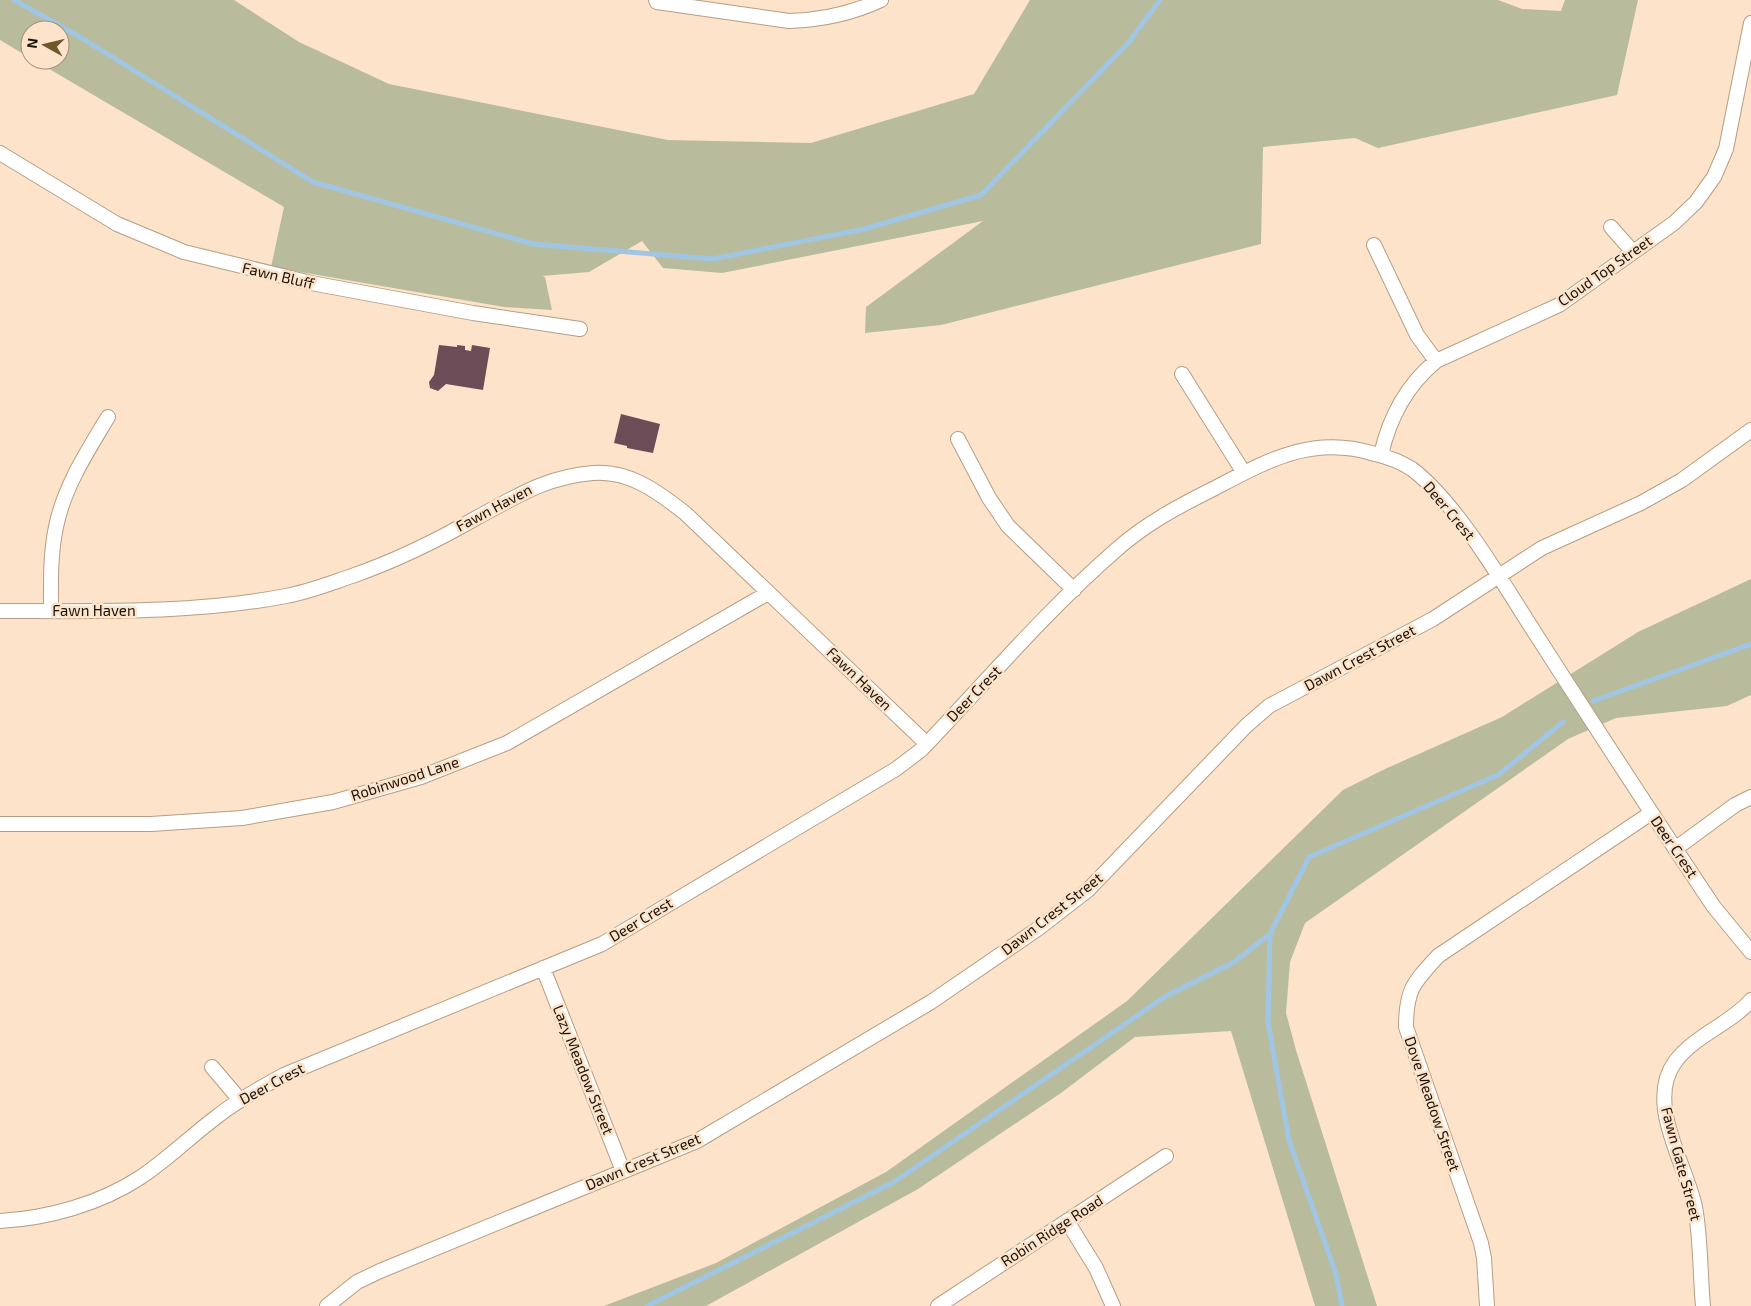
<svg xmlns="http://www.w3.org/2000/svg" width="1751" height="1306" viewBox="0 0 1751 1306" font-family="'Exo 2',sans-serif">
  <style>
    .green { fill: #b8bc9c }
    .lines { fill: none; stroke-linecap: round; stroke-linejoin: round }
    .stream { stroke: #a1c6e4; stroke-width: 5 }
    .building { fill: #6c4d57 }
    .street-casing { stroke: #b59e85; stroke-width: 16 }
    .street { stroke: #fff; stroke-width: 14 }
    .labels { text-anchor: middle; stroke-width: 5; stroke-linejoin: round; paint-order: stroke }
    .street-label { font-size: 15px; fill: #1a1209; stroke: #fce3c9 }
  </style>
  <rect width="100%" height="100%" fill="#fce3c9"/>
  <path class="green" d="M 0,0 L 234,0 L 299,42 L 389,84 L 668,140 L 811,143 L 974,94 L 1030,0 L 1498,0 L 1522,9 L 1561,11 L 1565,0 L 1638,0 L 1617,95 L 1378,148 L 1355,138 L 1263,147 L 1261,244 L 941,325 L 865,333 L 866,307 L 983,221 L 722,273 L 663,268 L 642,241 L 589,272 L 542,276 L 545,277 L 552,310 L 504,307 L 271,267 L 284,207 L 34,60 L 60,60 L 60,30 L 30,30 L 30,58 L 0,40 Z
    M 1751,579 L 1751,695 L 1727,706 L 1616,718 L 1568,739 L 1305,923 L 1290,962 L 1286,1013 L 1296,1050 L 1377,1306 L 1315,1306 L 1231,1031 L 1135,1037 L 1061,1093 L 918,1189 L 706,1306 L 604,1306 L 716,1263 L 886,1172 L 1127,1001 L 1343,790 L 1385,769 L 1502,717 L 1638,632 Z"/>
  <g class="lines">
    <path class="stream" d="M 14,0 L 80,37 L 313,182 L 533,244 L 713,259 L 864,229 L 981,195 L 1129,42 L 1160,0
      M 1593,701 L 1751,644
      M 647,1306 L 894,1182 L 1166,996 L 1234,962 L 1270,934
      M 1342,1306 L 1336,1274 L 1289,1140 L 1268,1023 L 1270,934 L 1309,857 L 1498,775 L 1563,722"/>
  </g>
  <path class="building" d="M 439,345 L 457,347 L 457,345 L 465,346 L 465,350 L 471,351 L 472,345 L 490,348 L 483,390 L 446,384 L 438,391 L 430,388 L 429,382 L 434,375 Z
    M 621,414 L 660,424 L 653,453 L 627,448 L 627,446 L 614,443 Z"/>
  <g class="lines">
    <defs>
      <path id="street" d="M 656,0 L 657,2 L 789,21 C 822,20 851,14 881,0
        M 0,153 L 117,224 L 184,252 L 311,283 L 473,313 L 580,329
        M 1611,227 L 1633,252
        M 1374,245 L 1417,335 L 1436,361
        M 1182,374 L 1244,473
        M 958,439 L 989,498 L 1008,526 L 1074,590
        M 1381,455 C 1389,419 1407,385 1436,361 L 1559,305 L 1674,223 L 1696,202 L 1714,177 L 1726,149 L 1751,23
        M 0,611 C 96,611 192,614 286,596 C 308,592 331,583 352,576 C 395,561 438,540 478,517 C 519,495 546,477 593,473 C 629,470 658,492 685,513 L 927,744
        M 51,611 C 51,583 50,555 56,527 C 64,487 87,452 108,417
        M 0,824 L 151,824 L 242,818 L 333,802 L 421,777 L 507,743 L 768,593
        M 1675,849 L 1735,805 L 1751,797
        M 543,968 L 623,1171
        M 212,1067 L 240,1100
        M 0,1221 C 49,1218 100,1204 141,1177 C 169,1158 192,1135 219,1115 C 239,1099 262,1087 284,1075 L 602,944 L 896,769 L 921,750 C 985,683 1046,611 1116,550 C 1145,524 1179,506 1213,489 C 1267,461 1312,434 1375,454 C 1388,457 1401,462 1412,469 C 1457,503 1504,585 1535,633 C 1594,725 1653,816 1714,907 L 1751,952
        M 1067,1221 L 1096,1268 L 1113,1306
        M 327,1306 L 357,1282 L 380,1271 L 697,1141 L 931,1002 L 1039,928 L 1088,890 L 1246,726 L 1269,706 L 1433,619 L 1542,548 L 1641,503 L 1682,480 L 1751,430
        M 938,1306 L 1166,1156
        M 1487,1306 L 1484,1258 L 1481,1243 L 1406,1027 C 1406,990 1413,983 1438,956 L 1651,813
        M 1703,1306 C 1700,1274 1701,1239 1695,1207 C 1686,1164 1645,1103 1675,1062 C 1695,1035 1732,1023 1751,1000"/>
    </defs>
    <use href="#street" class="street-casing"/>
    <use href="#street" class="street"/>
  </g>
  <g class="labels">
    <g class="street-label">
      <text transform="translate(1605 271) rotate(-35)" y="5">Cloud Top Street</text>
      <text transform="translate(278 276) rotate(13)" y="5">Fawn Bluff</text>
      <text transform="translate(494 508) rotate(-28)" y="5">Fawn Haven</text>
      <text transform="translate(1449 511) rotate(50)" y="5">Deer Crest</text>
      <text x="94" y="616">Fawn Haven</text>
      <text transform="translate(1360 658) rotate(-28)" y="5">Dawn Crest Street</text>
      <text transform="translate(859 679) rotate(44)" y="5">Fawn Haven</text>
      <text transform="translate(974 694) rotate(-46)" y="5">Deer Crest</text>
      <text transform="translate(405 779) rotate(-18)" y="5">Robinwood Lane</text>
      <text transform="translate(1674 847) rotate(56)" y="5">Deer Crest</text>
      <text transform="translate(1052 914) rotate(-38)" y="5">Dawn Crest Street</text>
      <text transform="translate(641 920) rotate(-31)" y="5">Deer Crest</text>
      <text transform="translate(583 1070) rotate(68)" y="5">Lazy Meadow Street</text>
      <text transform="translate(272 1084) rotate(-28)" y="5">Deer Crest</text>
      <text transform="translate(1432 1104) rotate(71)" y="5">Dove Meadow Street</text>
      <text transform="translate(643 1162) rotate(-23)" y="5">Dawn Crest Street</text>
      <text transform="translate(1681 1164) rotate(75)" y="5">Fawn Gate Street</text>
      <text transform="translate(1052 1231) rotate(-33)" y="5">Robin Ridge Road</text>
    </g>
  </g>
  <g transform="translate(45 45) rotate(278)"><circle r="24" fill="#fce3c9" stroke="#a28f7c"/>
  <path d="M0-4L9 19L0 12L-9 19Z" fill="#6f5727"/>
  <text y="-8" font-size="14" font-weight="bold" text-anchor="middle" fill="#1a1209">N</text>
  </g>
</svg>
